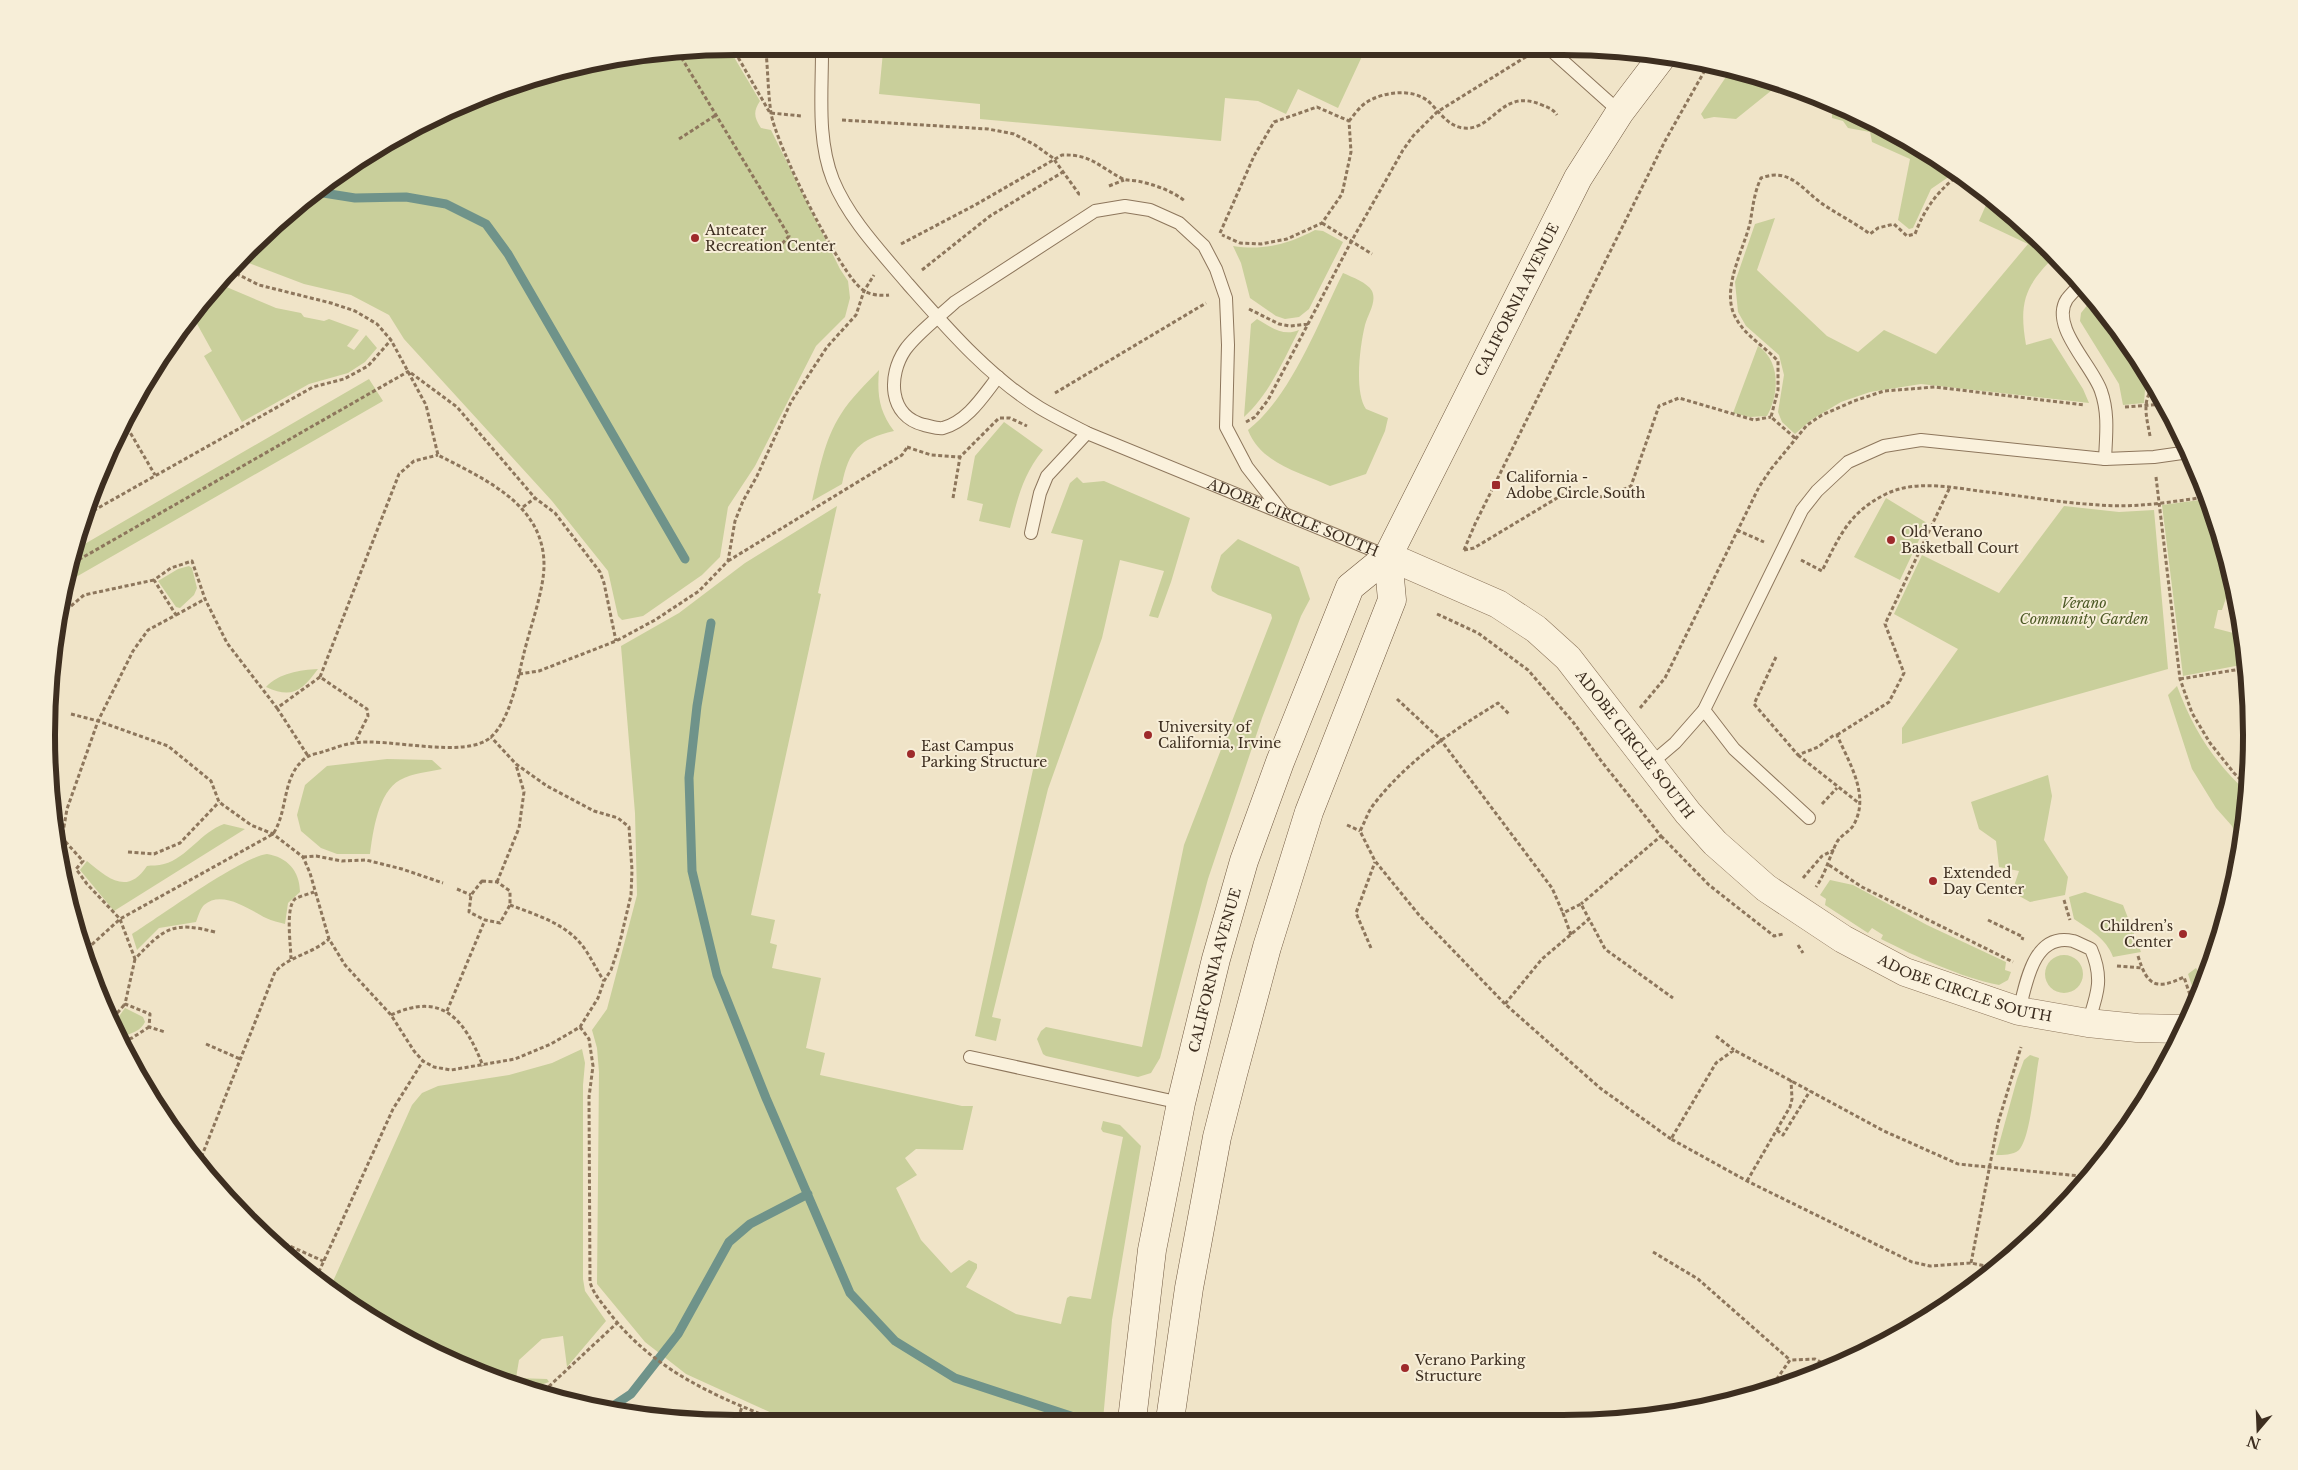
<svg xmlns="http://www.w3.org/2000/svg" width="2298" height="1470" viewBox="0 0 2298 1470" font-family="'Libre Baskerville',serif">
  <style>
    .green { fill: #c9cf9b }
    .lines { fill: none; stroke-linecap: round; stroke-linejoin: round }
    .stream { stroke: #6f938a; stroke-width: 9 }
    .service-casing { stroke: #8d765c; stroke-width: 14 }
    .tertiary-casing { stroke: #8d765c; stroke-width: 29 }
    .secondary-casing { stroke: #6f573f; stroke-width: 29 }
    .path { stroke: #8d765c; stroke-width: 3; stroke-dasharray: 4 2.5; stroke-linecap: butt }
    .service { stroke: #faf1dc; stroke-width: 12 }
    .tertiary { stroke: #faf1dc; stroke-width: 28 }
    .secondary { stroke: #faf1dc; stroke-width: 28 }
    .poi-dot { fill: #9e2a2b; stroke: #f7eed8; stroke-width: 2 }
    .labels { text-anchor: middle; stroke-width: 4; stroke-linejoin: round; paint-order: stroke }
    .poi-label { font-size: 14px; fill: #3d2e20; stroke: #f7eed8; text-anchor: start }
    .street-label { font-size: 14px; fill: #3d2e20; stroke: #f7eed8 }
    .park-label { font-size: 14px; font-style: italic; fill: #4d5a26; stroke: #f7eed8 }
    .rim { fill: none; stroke: #3d2e20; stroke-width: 6 }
  </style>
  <rect width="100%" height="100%" fill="#f0e4c8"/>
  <path class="green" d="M 645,52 L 731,52 L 760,101 C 753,112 754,117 761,128 L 771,130 L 840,269 L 848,281 L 850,298 L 845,317 L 816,346 L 755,466 L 728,507 L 720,557 L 702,575 L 643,616 L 622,620 L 618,616 L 608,571 L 552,501 L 404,339 L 389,315 L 351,295 L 304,284 L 238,259 L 248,248 L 352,162 L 514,83 Z
    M 883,52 L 1364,52 L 1338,108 L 1298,89 L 1286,114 L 1258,101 L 1225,98 L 1221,141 L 980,119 L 980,104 L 879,94 Z
    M 1732,68 L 1867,117 L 1953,174 L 1931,189 L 1913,228 L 1909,229 L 1898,220 L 1910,159 L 1872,142 L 1870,132 L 1848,128 L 1843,121 L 1832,118 L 1832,110 L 1806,96 L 1772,90 L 1736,119 L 1714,117 L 1704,119 L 1701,114 Z
    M 1989,198 L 2017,217 L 2054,257 C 2024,287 2019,303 2026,345 L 2051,338 L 2083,389 L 2089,403 L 1921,384 L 1870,392 L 1841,402 L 1811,420 L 1795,434 L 1782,422 L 1778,412 L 1784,375 L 1779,355 L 1746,326 L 1738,312 L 1735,282 L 1755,224 L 1775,218 L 1757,270 L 1827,336 L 1858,352 L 1884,330 L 1936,354 L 2028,244 L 1979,221 Z
    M 1315,230 L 1323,231 L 1343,242 L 1309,309 L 1299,317 L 1285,319 L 1276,316 L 1250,298 L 1241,263 L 1233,246 C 1264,251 1288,244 1315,230 Z
    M 1343,273 C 1352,277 1368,283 1372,291 C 1377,302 1368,314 1365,325 C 1360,345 1354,392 1366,409 L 1388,418 L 1385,431 L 1366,474 L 1330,486 C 1300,472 1261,464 1248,430 C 1292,395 1318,323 1343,273 Z
    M 217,283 L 276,308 L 301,313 L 304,317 L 324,321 L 329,319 L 359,330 L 347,346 L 354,350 L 366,335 L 377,348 L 365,362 L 348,373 L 309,384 L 242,422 L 204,356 L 212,351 L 191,313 Z
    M 2093,298 L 2109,315 L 2152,384 L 2145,390 L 2144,403 L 2123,405 L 2119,384 L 2080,321 L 2081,313 Z
    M 1257,319 C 1271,327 1283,337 1299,330 C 1283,361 1270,393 1244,417 L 1251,324 Z
    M 1758,346 C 1781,361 1779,395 1767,416 L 1750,417 L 1733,413 Z
    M 879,370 C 877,395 879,411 894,431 C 859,439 849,450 842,484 L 812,501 C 819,472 824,440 841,414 C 851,398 866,384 879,370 Z
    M 369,379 L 383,401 L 69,581 L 76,549 Z
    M 1004,422 L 1043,450 C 1023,475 1018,497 1010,528 L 979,521 L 983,504 L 967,500 L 975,456 Z
    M 1077,477 L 1083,483 L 1104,481 L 1190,518 L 1171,582 L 1158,618 L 1149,616 L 1164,571 L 1120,560 L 1102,638 L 1048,789 L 992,1017 L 1001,1019 L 996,1041 L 975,1036 L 1083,540 L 1051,533 L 1070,483 Z
    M 1886,498 L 1927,523 L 1900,580 L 1854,557 Z
    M 2207,499 L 2228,556 L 2233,586 L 2230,586 L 2222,610 L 2218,610 L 2214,628 L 2241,635 L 2246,664 L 2183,676 L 2162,505 Z
    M 837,506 L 818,593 L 821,594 L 751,915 L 775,920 L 770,943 L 777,945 L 772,968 L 821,978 L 806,1048 L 825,1053 L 820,1075 L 962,1106 L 973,1106 L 963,1150 L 916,1149 L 905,1158 L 917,1175 L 896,1188 L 921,1240 L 951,1273 L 969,1260 L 977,1264 L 977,1268 L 966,1287 L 1016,1314 L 1061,1324 L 1067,1298 L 1070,1296 L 1091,1299 L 1123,1137 L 1103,1132 L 1101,1129 L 1103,1121 L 1120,1125 L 1141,1146 L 1112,1320 L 1103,1420 L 785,1419 L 686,1374 L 645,1342 L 597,1284 L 599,1072 L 597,1048 L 592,1030 L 607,1009 L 637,895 L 635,813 L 621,646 L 679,613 L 745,563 Z
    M 2064,506 L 2119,512 L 2154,510 L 2168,669 L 1902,744 L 1902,728 L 1958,649 L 1894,614 L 1922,555 L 1999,593 Z
    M 1238,539 L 1299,567 L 1310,599 L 1301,616 L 1262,718 L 1208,879 L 1160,1058 L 1151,1073 L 1138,1077 L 1046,1056 L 1043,1054 L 1037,1039 L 1041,1031 L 1046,1027 L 1142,1047 L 1184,845 L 1272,618 L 1271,614 L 1218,595 L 1212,591 L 1211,587 L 1221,555 Z
    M 189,566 L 192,568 L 197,588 L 194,595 L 180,608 L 176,607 L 158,581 L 178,569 Z
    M 318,669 C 302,691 292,699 266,687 C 279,673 300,670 318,669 Z
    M 2177,686 C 2193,729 2213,761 2247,792 L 2246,825 L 2241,845 L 2232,826 L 2216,808 L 2192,769 L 2168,695 Z
    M 387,759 L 432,760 L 442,769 C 429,772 412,773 400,780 C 378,792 373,832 370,854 L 337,854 L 321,848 L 301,831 L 297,815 L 305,785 L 327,766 Z
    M 2048,775 L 2052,796 L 2044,840 L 2068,877 L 2065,895 L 2030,902 L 2012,892 L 2019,871 L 1999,867 L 1996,841 L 1979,829 L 1971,802 Z
    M 224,824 L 245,829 L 114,911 L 80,870 L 87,861 C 108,878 127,896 147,866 C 152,865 158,866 164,864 C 187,858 201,832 224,824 Z
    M 267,854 C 287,857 300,871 300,892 L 288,903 L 285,924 C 279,922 272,921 266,918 C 250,910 222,889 204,905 C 200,909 198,917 196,922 L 159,928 L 137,950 L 132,934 C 159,917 241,857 267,854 Z
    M 1830,880 L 1853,885 L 1927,925 L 2006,962 L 2005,970 L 2011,972 L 2008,980 L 1999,985 C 1962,978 1915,956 1881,939 L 1883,935 L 1872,928 L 1868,933 L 1825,905 L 1826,899 L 1820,895 Z
    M 2085,892 L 2123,905 L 2141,952 L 2113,957 C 2106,938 2090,930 2074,919 L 2069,897 Z
    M2045 974a19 19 0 1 1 38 0a19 19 0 1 1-38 0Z
    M 2196,968 L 2204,981 L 2196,998 L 2188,974 Z
    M 125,1008 L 143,1017 L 145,1022 C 141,1031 130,1034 121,1037 L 115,1022 Z
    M 582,1049 L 585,1063 L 583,1085 L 583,1279 L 585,1291 L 606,1321 L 567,1367 L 563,1336 L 542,1339 L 519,1360 L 516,1378 L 547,1379 L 549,1382 L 532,1388 L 471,1371 L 390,1331 L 330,1288 L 412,1105 L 422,1093 L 438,1086 L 509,1075 L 552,1063 Z
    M 2030,1055 L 2039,1058 C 2035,1077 2031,1138 2019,1150 C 2013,1155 2003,1155 1996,1155 L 2017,1079 L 2024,1060 Z"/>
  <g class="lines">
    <path class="stream" d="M 317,192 L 355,198 L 406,197 L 446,204 L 486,224 L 508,254 L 685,559
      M 711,623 L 697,706 L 689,778 L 692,871 L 717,975 L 766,1098 L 850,1293 L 895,1341 L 955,1378 L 1080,1419
      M 610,1408 L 631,1394 L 678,1334 L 729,1242 L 750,1224 L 808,1194"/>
    <defs>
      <g id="service">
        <path id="s1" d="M 822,52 C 822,94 817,140 833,180 C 849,219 881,252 908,284 C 947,328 989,377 1040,408 C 1055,417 1072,425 1087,433 L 1387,556"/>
        <path d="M 1553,52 L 1620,112"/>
        <path d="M 2080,285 C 2076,289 2071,294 2067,299 C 2049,326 2093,366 2101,391 C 2109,413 2106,437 2105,459"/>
        <path d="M 998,377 C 983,396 968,421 943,428 C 937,429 930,426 924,425 C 888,416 888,375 905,350 C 915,335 941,315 955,302 L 1095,211 L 1125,206 L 1150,210 L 1179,223 L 1204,246 L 1216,269 L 1226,298 L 1228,345 L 1226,427 L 1247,467 L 1283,513"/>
        <path d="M 1031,533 L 1040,493 L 1047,476 L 1087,433"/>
        <path d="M 1704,710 L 1734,749 L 1809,818"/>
        <path d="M 1649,765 L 1675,743 L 1704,710 L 1802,510 L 1817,491 L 1848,462 L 1884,446 L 1921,440 L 2105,459 L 2154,457 L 2189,452"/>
        <path d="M 2019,1011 C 2026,984 2033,932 2073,941 C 2079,943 2086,947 2091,949 C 2104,979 2097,995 2088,1023"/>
        <path d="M 970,1057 L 1181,1103"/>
      </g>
      <g id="tertiary">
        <path id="s2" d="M 1388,556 L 1498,604 L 1536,629 L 1568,658 L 1688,813 L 1715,843 L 1766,888 L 1843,939 L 1905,972 L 2019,1011 L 2088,1023 L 2137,1028 L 2182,1029"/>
      </g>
      <g id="secondary">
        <path id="s3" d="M 1132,1420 L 1152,1250 L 1181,1103 L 1216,959 L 1244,861 L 1280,762 L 1350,587 L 1388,556 L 1578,178 L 1620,112 L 1664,54"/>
        <path d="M 1170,1420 L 1189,1288 L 1217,1137 L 1233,1074 L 1267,947 L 1309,812 L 1392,600 L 1388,556"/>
      </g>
    </defs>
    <use href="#service" class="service-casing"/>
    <use href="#tertiary" class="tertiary-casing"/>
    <use href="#secondary" class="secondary-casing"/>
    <path class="path" d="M 678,52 L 789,236 L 781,245
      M 735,52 L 770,113
      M 766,52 C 768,72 768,93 771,113 C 775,142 840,275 863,290 C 869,295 882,296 889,295
      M 771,113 L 802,116
      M 842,120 L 988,129 L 1014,134 L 1035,145 L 1053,158 L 1079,194 L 1082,194
      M 1349,121 C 1354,115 1360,106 1367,102 C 1383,92 1412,88 1428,101 C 1439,111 1448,127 1464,128 C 1494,131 1501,87 1542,105 C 1549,108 1553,109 1557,115
      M 679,139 L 716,115
      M 1109,186 L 1124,180
      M 1322,223 L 1372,254
      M 1220,233 L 1254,156 L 1274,122 L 1317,107 L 1349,121 L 1351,152 L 1342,194 L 1322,223 L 1287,239 L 1261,244 L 1240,243 L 1222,235
      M 901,244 L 975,205 L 1062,155 C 1092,154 1099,167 1123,179 C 1129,181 1136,180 1142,182 C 1158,186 1172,191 1185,201
      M 922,270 L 990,216 L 1063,172
      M 1249,309 L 1279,324 L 1290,326 L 1309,324
      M 411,373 L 457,407 L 535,498 L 555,513 L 600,572 L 604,583 L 616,641
      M 1055,393 L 1206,303
      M 2125,407 L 2164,404
      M 124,422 L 155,475
      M 1246,422 L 1255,417 L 1268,400 L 1351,242 L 1403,150 L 1413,136 L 1437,112 L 1532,53
      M 2150,436 C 2147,419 2141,400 2154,387
      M 1795,438 L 1771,417 L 1778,390 L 1778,361 C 1765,347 1746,336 1737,320 C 1719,292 1743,252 1750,223 C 1753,207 1754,193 1761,178 C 1791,167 1802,190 1824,205 C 1839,215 1855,223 1870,234 L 1878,228 L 1894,224 L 1907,236 L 1915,234 C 1924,210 1936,193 1956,177
      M 907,447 L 931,455 L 960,457 L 999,418 L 1010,418 L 1027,426
      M 2156,477 L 2180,679 L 2192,713 L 2210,743 L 2234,773 L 2247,786
      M 953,498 L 960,457
      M 523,507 L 535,498
      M 82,517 L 313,387 L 344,379 L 368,366 L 391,340
      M 1737,530 L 1764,542
      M 1464,550 L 1475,524 L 1665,141 L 1709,63
      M 1464,550 L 1474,548 L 1562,495 L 1607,497 L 1631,486 L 1659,406 L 1679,398 L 1754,420 L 1771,417
      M 1801,560 L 1822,571 C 1839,537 1849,512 1886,494 C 1917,479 1954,488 1987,492 C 2024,496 2062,503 2100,505 C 2136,508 2170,502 2206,497
      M 728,561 L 902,455 L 908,446
      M 73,563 L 409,371
      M 71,606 L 84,595 L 154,580
      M 1437,614 L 1478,633 L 1528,670 L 1573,722 L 1602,762 L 1661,836 L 1581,904
      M 176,615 L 205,599
      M 1776,657 L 1754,704 L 1798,755 L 1818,747 L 1834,735 L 1837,735 C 1849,763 1871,796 1853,826 C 1849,832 1841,835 1837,842 C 1829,857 1826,873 1816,887
      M 519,674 L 539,671 L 616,641 L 655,620 L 699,591 L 728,561 L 735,521 L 743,501 L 757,476 L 791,402 L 827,347 L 856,315 L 864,291 L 874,275
      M 320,677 L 399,474 L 414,461 L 438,455
      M 2180,679 L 2247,668
      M 1397,699 L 1440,739 L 1552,888 L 1563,913
      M 48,705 L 58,710
      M 277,708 L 308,756
      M 1640,708 L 1665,678 L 1759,487 L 1771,469 L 1807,425 L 1822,415 L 1854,401 L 1884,391 L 1935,387 L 2084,405
      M 71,714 L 98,721 L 168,746 L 211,781 L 219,802 L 251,825 L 273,834 L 303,857 L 310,873 L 329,939 L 345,965 L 391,1015 L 414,1051 L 423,1061 L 434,1067 L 451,1070 L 515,1059 L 551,1044 L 580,1027 L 598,998 L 604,981 L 611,970 L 619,946 L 631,895 L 632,870 L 629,827 L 618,818 L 594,811 L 547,786 L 516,764 L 491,737
      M 1837,735 L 1889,702 L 1904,673 L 1885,624 L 1950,487
      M 1798,755 L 1860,804
      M 1822,804 L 1837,788
      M 1347,825 L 1360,831
      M 1661,836 L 1709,885 L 1774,936 L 1783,934
      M 128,852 L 154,854 L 180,843 L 219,802
      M 303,857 L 316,856 L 342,861 L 366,860 L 402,869 L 443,883
      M 1829,865 L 1862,887 L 2013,962
      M 1803,878 L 1822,856 L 1834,850
      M 482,881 L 497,882 L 510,891 L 510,905 L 500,923 L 485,920 L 469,912 L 471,895 Z
      M 497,882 L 519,828 L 524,792 L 516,765
      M 457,889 L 471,895
      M 2064,900 L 2070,920
      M 510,905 C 534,914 564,923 581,944 C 590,955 596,969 604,981
      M 1988,920 L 2023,937 L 2022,940
      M 215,932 C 173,921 164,928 135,959 L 120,919 L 87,884 L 76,869 L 83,861 L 62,838 L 67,809 L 98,721 L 133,651 L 148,630 L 176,615 L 154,580 L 171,568 L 192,561 L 205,599 L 227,643 L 277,708 L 320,677 L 367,709 L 368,716 L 355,742
      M 1571,935 L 1563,913 L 1581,904 L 1589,919
      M 1798,945 L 1803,953
      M 1371,948 L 1356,913 L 1375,862
      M 87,949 L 120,919 L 273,834 C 289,810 281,775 307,757 C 312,754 320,753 325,751 C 335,748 344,744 354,743 C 386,737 466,760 491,737 C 510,720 518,677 524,653 C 530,628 544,590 544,565 C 544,504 484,479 438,455 L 426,405 L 391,340 L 377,324 L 355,311 L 331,303 L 259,285 L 229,270
      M 2138,956 C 2147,985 2155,991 2184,977 L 2193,1004
      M 135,959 L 125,1004 L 150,1014 L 149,1027 L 165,1032
      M 291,959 C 291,947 285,908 295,899 C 300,896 309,894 314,892
      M 2117,966 L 2142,968
      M 1505,1004 L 1419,915 L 1375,861 L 1360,831 C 1365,822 1368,811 1374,804 C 1408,760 1451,732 1498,703 L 1509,714
      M 447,1011 L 485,920
      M 391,1015 C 443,991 465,1020 483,1066
      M 113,1018 L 125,1004
      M 580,1027 L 589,1039 L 593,1066 L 589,1097 L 590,1282 C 593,1293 601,1302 608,1311 C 650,1367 708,1393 770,1418
      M 1716,1036 L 1734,1050
      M 123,1041 L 132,1038 L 149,1027
      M 206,1044 L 240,1059
      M 1777,1130 L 1783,1135 L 1810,1091
      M 1671,1139 L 1600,1088 L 1505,1004 L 1542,959 L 1589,919 L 1605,949 L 1673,998
      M 199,1163 L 275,972 C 289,956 312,954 329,939
      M 1747,1181 L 1790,1107 L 1792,1099 L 1791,1080
      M 261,1233 L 323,1261
      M 1653,1252 L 1698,1279 L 1790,1360
      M 1971,1263 L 1998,1123 L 2021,1047
      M 1996,1268 L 1971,1263 L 1930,1266 L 1912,1262 L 1747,1181 L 1671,1139 L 1716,1063 L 1734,1050 L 1884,1131 L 1958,1164 L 2090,1177
      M 316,1278 L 393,1109 L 423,1061
      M 1769,1390 L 1790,1360 L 1815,1359 L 1829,1367
      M 544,1391 L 617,1323
      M 738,1418 L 742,1407"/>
    <use href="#service" class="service"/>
    <use href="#tertiary" class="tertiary"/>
    <use href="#secondary" class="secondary"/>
  </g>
  <g class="poi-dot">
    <circle cx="695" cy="238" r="5"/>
    <rect x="1491" y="480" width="10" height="10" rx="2.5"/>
    <circle cx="1891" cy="540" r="5"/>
    <circle cx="1148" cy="735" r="5"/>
    <circle cx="911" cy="754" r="5"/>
    <circle cx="1933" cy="881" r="5"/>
    <circle cx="2183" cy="934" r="5"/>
    <circle cx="1405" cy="1368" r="5"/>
  </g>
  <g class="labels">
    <g class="poi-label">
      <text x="705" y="235">Anteater<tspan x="705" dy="16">Recreation Center</tspan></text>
      <text x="1506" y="482">California -<tspan x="1506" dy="16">Adobe Circle South</tspan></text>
      <text x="1901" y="537">Old Verano<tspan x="1901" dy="16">Basketball Court</tspan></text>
      <text x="1158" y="732">University of<tspan x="1158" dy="16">California, Irvine</tspan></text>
      <text x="921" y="751">East Campus<tspan x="921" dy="16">Parking Structure</tspan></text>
      <text x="1943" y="878">Extended<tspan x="1943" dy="16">Day Center</tspan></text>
      <text x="2173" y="931" text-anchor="end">Children’s<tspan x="2173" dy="16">Center</tspan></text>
      <text x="1415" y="1365">Verano Parking<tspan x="1415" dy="16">Structure</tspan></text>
    </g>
    <g class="street-label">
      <text dy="5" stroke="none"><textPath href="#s3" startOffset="1201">CALIFORNIA AVENUE</textPath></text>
      <text dy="5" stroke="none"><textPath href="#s1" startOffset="716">ADOBE CIRCLE SOUTH</textPath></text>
      <text dy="5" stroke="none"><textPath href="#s2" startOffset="318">ADOBE CIRCLE SOUTH</textPath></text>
      <text dy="5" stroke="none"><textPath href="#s3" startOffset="458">CALIFORNIA AVENUE</textPath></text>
      <text dy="5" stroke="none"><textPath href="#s2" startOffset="738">ADOBE CIRCLE SOUTH</textPath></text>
    </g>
    <g class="park-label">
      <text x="2084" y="608">Verano<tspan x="2084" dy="16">Community Garden</tspan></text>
    </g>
  </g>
  <path d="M0 0H2298V1470H0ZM735 55H1563A680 680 0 0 1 2243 735V735A680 680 0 0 1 1563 1415H735A680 680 0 0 1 55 735V735A680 680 0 0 1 735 55Z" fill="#f7eed8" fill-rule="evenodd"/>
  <path class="rim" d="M735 55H1563A680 680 0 0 1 2243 735V735A680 680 0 0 1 1563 1415H735A680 680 0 0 1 55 735V735A680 680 0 0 1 735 55Z"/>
  <g transform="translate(2258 1430) rotate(199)" stroke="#f7eed8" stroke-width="4" paint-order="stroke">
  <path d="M0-4L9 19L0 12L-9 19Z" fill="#3d2e20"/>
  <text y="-8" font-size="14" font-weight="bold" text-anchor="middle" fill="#3d2e20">N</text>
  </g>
</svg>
